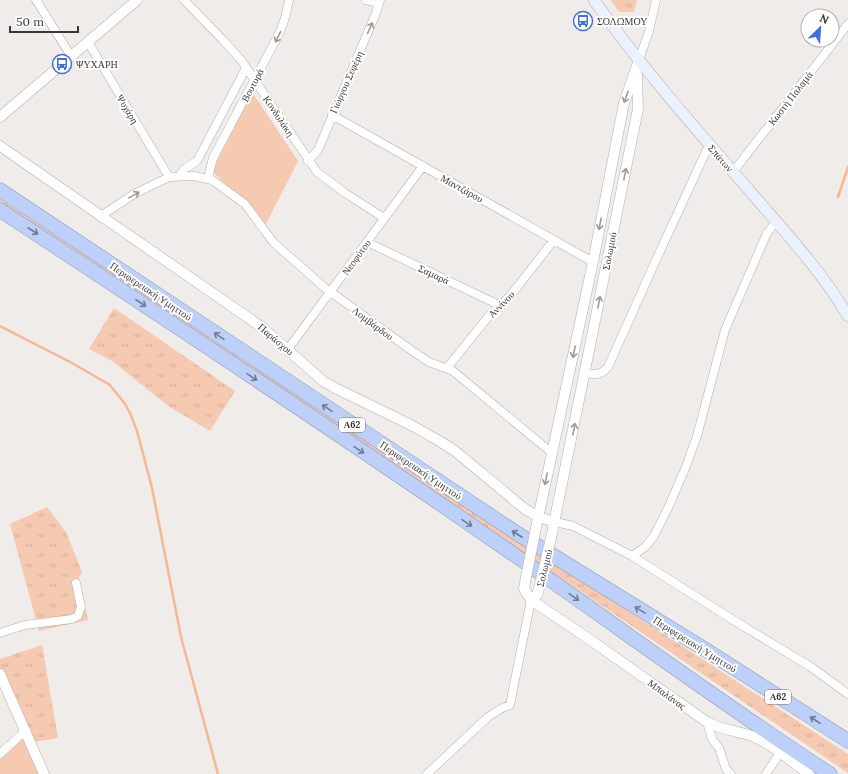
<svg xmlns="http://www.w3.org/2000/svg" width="848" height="774" viewBox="0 0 848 774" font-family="Lora,serif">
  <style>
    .grass { fill: url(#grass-tufts) }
    .park { fill: #f6c9b1 }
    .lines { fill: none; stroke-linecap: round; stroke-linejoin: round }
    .stream { stroke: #f8b692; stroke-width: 2.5 }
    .minor-casing { stroke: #b2aead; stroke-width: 9 }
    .tertiary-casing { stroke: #b2aead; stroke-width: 11 }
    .secondary-casing { stroke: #b2aead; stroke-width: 12 }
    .motorway-casing { stroke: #8e9ab5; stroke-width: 15 }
    .minor { stroke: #fff; stroke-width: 8 }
    .tertiary { stroke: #fff; stroke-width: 10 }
    .secondary { stroke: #ebf1fd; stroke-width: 11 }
    .motorway { stroke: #bcd0f9; stroke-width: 14 }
    .tertiary-bridge-casing { stroke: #b2aead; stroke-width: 11; stroke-linecap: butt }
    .tertiary-bridge { stroke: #fff; stroke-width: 10 }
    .oneway { stroke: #9c9b9a }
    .oneway2 { stroke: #737c8e }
    .labels { text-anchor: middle; stroke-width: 4; stroke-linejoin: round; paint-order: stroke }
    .shield { fill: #fff; stroke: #747372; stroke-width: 1 }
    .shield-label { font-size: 9px; font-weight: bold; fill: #383736 }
    .poi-label { font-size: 10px; fill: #383736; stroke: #fff; text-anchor: start }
    .street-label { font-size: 10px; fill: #383736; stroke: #fff }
  </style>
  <defs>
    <pattern id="grass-tufts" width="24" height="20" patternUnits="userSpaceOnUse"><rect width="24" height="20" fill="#f6c9b1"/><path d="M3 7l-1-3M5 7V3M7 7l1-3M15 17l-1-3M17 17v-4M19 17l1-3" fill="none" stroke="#d4ad99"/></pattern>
  </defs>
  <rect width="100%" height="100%" fill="#f0ecea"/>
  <path class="grass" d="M 611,0 L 637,0 L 634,12 L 619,12 Z
    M 0,197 L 556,564 L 848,754 L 848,773 L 495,533 L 0,203 Z
    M 114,308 L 235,391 L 210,431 L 168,406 L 112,361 L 89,349 Z
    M 47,507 L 66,532 L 82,572 L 79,577 L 88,620 L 39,631 L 10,524 Z
    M 42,645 L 58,738 L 33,742 L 0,668 L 0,659 Z"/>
  <path class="park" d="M 252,92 L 298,161 L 266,224 L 212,171 Z
    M 24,736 L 40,774 L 0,774 L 0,759 Z"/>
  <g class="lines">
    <path class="stream" d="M 838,197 L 848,167
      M 0,326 L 72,363 L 110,385 L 125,404 L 130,413 L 137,431 L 152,488 L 181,637 L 218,774"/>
    <defs>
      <path id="minor" d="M 36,0 L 71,56
        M 184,0 L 222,39 L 241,60 L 317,172 L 345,193 L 384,218
        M 366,0 L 379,3
        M 88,42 L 169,177
        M 639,60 L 649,31 L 656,0
        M 332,115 L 593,262
        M 308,161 L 318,150 L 376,13 L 380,0
        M 733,172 L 848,24
        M 179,176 L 184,169 L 197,161 L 246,68
        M 208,178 L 213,158 L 280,32 L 285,18 L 289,0
        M 101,216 L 134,194 L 169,177 L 194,176 L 212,180 L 245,204 L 273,242 L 325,288 L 411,350 L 429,362 L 453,371 L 552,453
        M 367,242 L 501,306
        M 288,349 L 423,166
        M 447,368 L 488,317 L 511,295 L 554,240
        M 585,373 C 595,375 601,375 608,367 L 656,260 L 709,145
        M 555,522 L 573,526 L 632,556 L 738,623 L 811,667 L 848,694
        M 632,556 L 645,547 L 654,536 L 669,506 L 685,469 L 697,436 L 725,330 L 767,233 L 776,222
        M 0,633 L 25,625 L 72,619 L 78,616 L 81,607 L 76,583
        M 707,722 L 712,739 L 719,748 L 726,769 L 731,774
        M 0,754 L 26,730
        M 427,774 L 488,717 L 502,708 L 510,705 L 531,600
        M 766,774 L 780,753"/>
      <path id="tertiary" d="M 0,117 L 137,0
        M 0,146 L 263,328 L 323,381 L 335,388 L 411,425 L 441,442 L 455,451 L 525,509 L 538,517 L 555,522
        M 537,523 L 593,262 L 624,103 L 639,60
        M 553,528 L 638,109 L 637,75
        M 526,577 L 524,589 L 531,600 L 589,639 L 707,722 C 722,730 737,731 752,736 C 771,743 792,762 809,774
        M 531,600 L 537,595 L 540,585
        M 0,674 L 44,774"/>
      <path id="secondary" d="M 594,0 C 641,67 695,128 749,190 C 783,230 821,270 848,316"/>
      <path id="motorway" d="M 0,190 L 518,534 L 709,652 L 848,741
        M 0,210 C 169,321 337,432 503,547 C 612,622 719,702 830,774"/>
    </defs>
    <use href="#minor" class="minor-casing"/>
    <use href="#tertiary" class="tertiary-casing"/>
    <use href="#secondary" class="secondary-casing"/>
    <use href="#motorway" class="motorway-casing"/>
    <use href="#minor" class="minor"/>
    <use href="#tertiary" class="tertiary"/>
    <use href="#secondary" class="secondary"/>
    <use href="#motorway" class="motorway"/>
    <defs>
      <path id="tertiary-bridge" d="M 526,577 L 537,523
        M 540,585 L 553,529"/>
    </defs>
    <use href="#tertiary-bridge" class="tertiary-bridge-casing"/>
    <use href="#tertiary-bridge" class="tertiary-bridge"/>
  </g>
  <defs><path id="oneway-shaft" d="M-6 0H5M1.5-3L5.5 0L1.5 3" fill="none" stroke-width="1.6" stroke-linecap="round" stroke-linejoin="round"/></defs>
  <g class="oneway">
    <use href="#oneway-shaft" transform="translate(370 28) rotate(-66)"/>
    <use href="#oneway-shaft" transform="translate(278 37) rotate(117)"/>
    <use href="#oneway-shaft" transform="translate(626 97) rotate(110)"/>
    <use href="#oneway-shaft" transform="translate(625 174) rotate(-79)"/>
    <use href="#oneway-shaft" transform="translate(134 195) rotate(-29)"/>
    <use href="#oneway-shaft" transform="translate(600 224) rotate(101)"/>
    <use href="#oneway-shaft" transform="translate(599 302) rotate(-79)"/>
    <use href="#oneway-shaft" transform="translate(574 352) rotate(102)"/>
    <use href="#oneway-shaft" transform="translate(574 429) rotate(-79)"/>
    <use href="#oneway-shaft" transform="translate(546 479) rotate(102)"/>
  </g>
  <g class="oneway2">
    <use href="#oneway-shaft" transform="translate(33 231) rotate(33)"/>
    <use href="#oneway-shaft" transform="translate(141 303) rotate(33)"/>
    <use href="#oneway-shaft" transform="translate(219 336) rotate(-146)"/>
    <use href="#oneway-shaft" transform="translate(252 377) rotate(34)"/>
    <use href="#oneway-shaft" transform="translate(327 408) rotate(-146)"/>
    <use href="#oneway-shaft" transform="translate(359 450) rotate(34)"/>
    <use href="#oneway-shaft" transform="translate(467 523) rotate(34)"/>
    <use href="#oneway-shaft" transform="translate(517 534) rotate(-147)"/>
    <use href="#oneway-shaft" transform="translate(574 597) rotate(35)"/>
    <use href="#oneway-shaft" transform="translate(640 610) rotate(-149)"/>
    <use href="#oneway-shaft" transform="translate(815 720) rotate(-147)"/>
  </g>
  <defs>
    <symbol id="bus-ring" viewBox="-11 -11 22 22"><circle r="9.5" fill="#fff" stroke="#3e6edf" stroke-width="1.5"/><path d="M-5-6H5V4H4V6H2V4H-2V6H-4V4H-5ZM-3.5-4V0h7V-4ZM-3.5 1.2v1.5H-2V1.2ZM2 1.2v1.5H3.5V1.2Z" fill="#3e6edf"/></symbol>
  </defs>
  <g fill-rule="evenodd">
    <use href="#bus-ring" x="572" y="10" width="22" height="22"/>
    <use href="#bus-ring" x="51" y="53" width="22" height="22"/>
  </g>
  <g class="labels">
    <g class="shield">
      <rect x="339" y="418" width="26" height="14" rx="3"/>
      <rect x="765" y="690" width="26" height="14" rx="3"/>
    </g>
    <g class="shield-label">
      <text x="352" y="428">Α62</text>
      <text x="778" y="700">Α62</text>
    </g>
    <g class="poi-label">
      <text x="597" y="25">ΣΟΛΩΜΟΥ</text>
      <text x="76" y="68">ΨΥΧΑΡΗ</text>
    </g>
    <g class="street-label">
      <text transform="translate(346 82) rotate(-66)" y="4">Γιώργου Σεφέρη</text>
      <text transform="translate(252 85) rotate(-62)" y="4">Βουτυρά</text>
      <text transform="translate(790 98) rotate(-52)" y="4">Κωστή Παλαμά</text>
      <text transform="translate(128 109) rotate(59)" y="4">Ψυχάρη</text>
      <text transform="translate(279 116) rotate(56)" y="4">Κονδυλάκη</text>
      <text transform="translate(721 158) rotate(49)" y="4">Σπάτων</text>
      <text transform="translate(462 188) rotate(29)" y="4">Μαντζάρου</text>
      <text transform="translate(609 251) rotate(-79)" y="4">Σολωμού</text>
      <text transform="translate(356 257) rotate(-54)" y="4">Νεοφύτου</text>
      <text transform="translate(434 274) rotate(25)" y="4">Σαμαρά</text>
      <text transform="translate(151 291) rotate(34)" y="4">Περιφερειακή Υμηττού</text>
      <text transform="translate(501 304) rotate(-46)" y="4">Αννίνου</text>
      <text transform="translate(373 323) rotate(37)" y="4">Λομβάρδου</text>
      <text transform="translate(276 339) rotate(40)" y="4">Παράσχου</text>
      <text transform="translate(421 470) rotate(34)" y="4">Περιφερειακή Υμηττού</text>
      <text transform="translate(544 568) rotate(-76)" y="4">Σολωμού</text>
      <text transform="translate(695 644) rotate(32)" y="4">Περιφερειακή Υμηττού</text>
      <text transform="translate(667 694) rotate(36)" y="4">Μπαλάνας</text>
    </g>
  </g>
  <g transform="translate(820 28) rotate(25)"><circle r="19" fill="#ffffff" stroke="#afafaf"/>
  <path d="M0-3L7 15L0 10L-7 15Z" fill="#3e6edf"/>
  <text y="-6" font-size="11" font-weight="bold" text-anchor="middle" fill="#383736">N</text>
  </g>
  <path d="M10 26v6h68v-6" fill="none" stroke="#383736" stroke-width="2"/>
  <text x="16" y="26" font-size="12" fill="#383736" stroke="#ffffff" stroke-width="3" paint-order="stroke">50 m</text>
</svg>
